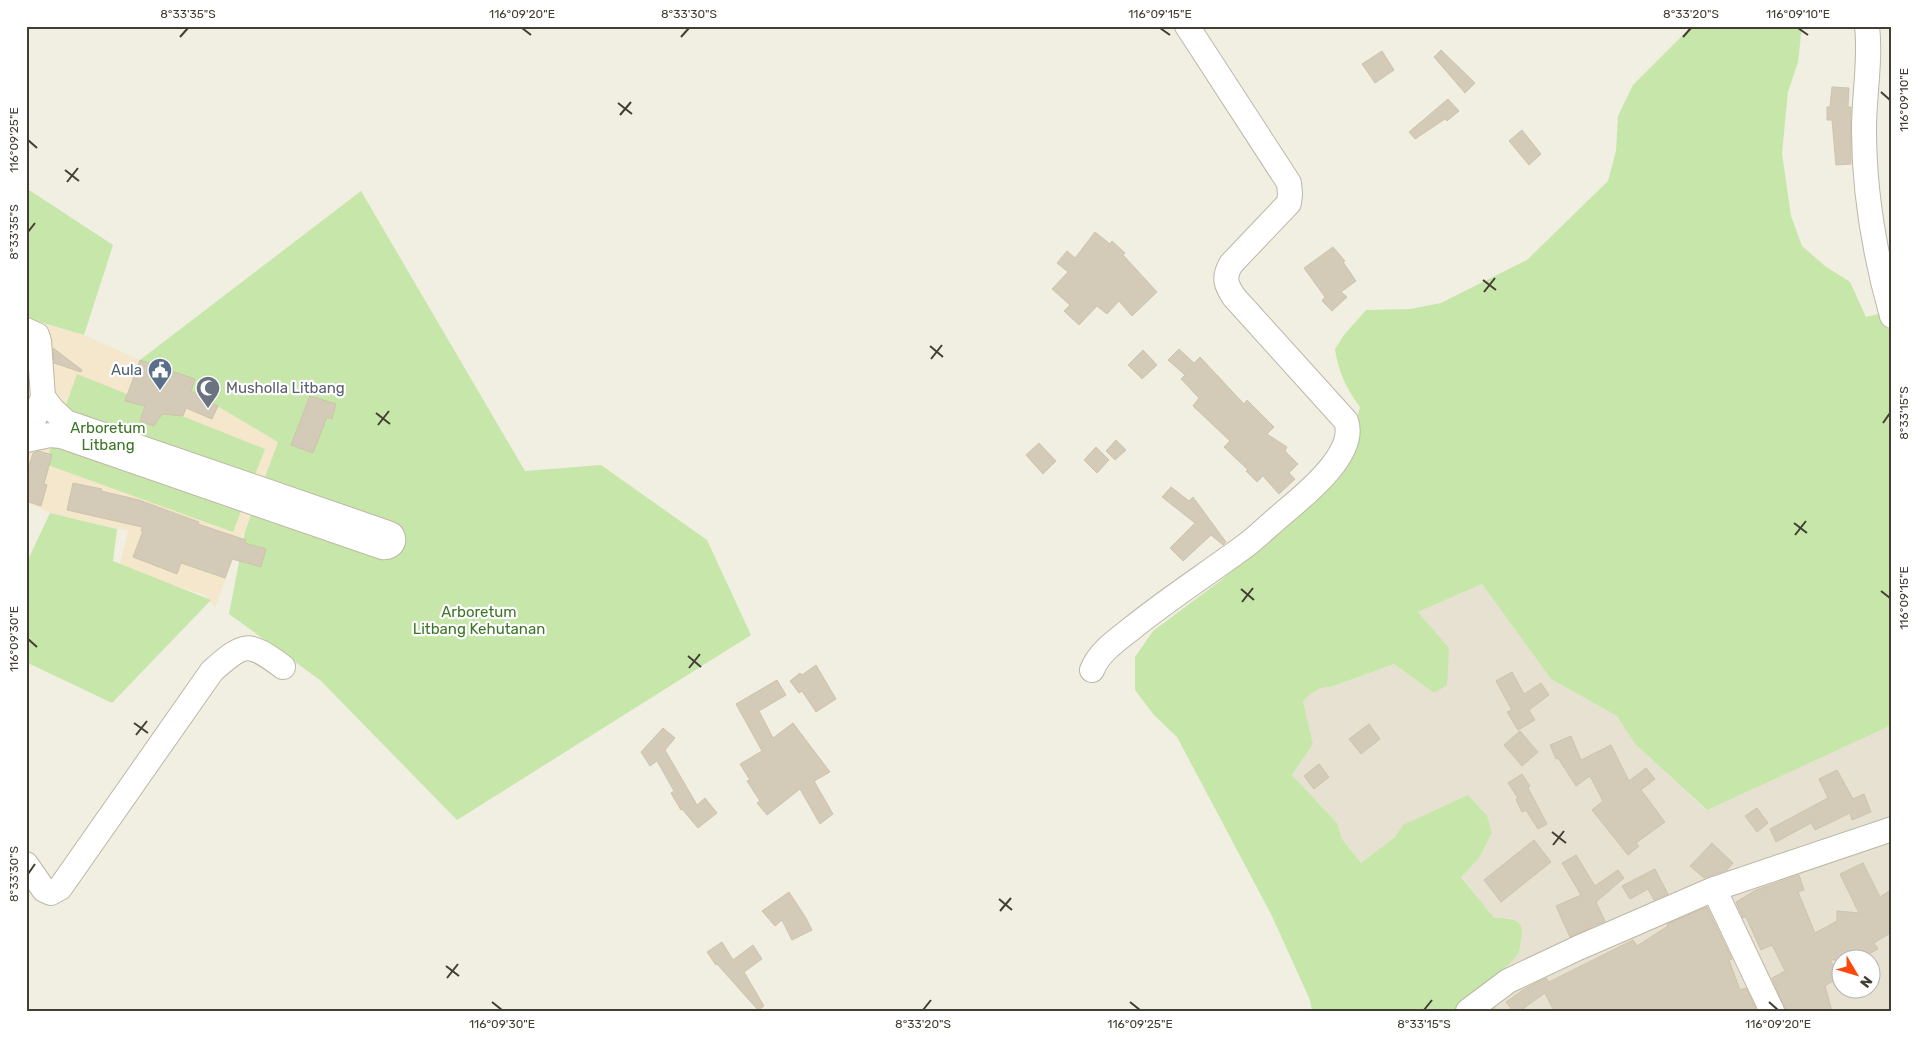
<svg xmlns="http://www.w3.org/2000/svg" width="1918" height="1037" viewBox="0 0 1918 1037" font-family="Rubik,sans-serif">
  <style>
    .residential { fill: #e6e1d0; fill-rule: evenodd }
    .commercial { fill: #f5e7cc }
    .green { fill: #c6e7a9 }
    .building { fill: #d3cbb8; stroke: #cec3ab }
    .lines { fill: none; stroke-linecap: round; stroke-linejoin: round }
    .minor-casing { stroke: #bdb7a5; stroke-width: 26 }
    .minor { stroke: #fff; stroke-width: 24 }
    .ticks { fill: none; stroke: #433e33; stroke-width: 2 }
    .labels { text-anchor: middle; stroke-width: 4.5; stroke-linejoin: round; paint-order: stroke }
    .service-label { font-size: 15px; fill: #4e5e75; stroke: #fff; text-anchor: end }
    .worship-label { font-size: 15px; fill: #5b616d; stroke: #fff; text-anchor: start }
    .park-label { font-size: 15px; fill: #3d7526; stroke: #fff }
    .neatline { fill: none; stroke: #433e33; stroke-width: 2 }
    .ticks-label { font-size: 12px; text-anchor: middle; fill: #433e33 }
  </style>
  <rect width="100%" height="100%" fill="#f1eee2"/>
  <path class="residential" d="M 1482,584 L 1551,679 L 1617,716 L 1635,744 L 1706,810 L 1892,725 L 1892,1011 L 1498,1011 L 1482,988 L 1511,918 L 1494,919 L 1461,876 L 1479,858 L 1492,833 L 1404,825 L 1395,837 L 1361,863 L 1342,839 L 1337,823 L 1292,775 L 1313,744 L 1303,701 L 1316,689 L 1323,686 L 1332,687 L 1394,664 L 1434,693 L 1449,648 L 1418,612 ZM 1840,960 L 1870,960 L 1870,990 L 1840,990 Z"/>
  <path class="commercial" d="M 26,319 L 84,335 L 140,360 L 279,441 L 215,607 L 205,595 L 119,567 L 128,531 L 50,513 L 26,502 Z"/>
  <path class="green" d="M 1692,26 L 1802,26 L 1798,62 L 1788,92 L 1782,153 L 1791,216 L 1802,246 L 1825,266 L 1850,282 L 1866,317 L 1892,311 L 1892,725 L 1707,810 L 1635,744 L 1617,716 L 1551,679 L 1482,584 L 1418,612 L 1449,648 L 1447,685 L 1434,693 L 1394,664 L 1331,687 C 1318,686 1313,692 1303,701 L 1313,744 L 1292,775 L 1337,823 L 1342,839 L 1361,863 L 1395,837 L 1403,825 L 1468,795 L 1487,816 L 1492,833 L 1479,858 L 1461,877 L 1494,918 C 1510,918 1526,918 1521,939 C 1520,944 1520,951 1517,955 C 1511,964 1492,979 1483,988 L 1498,1011 L 1312,1011 L 1310,1000 L 1271,914 L 1177,737 L 1154,715 L 1135,690 L 1135,657 L 1153,631 L 1224,578 L 1340,477 L 1360,407 C 1347,390 1338,371 1335,349 L 1344,335 L 1366,310 L 1410,309 L 1441,303 L 1527,260 L 1608,181 L 1616,151 L 1618,116 L 1633,85 Z
    M 26,188 L 113,245 L 84,335 L 26,318 Z
    M 361,191 L 525,471 L 601,465 L 707,540 L 751,635 L 457,820 L 320,680 L 229,614 L 245,531 L 278,442 L 140,360 Z
    M 77,374 L 265,449 L 233,532 L 45,464 Z
    M 50,513 L 117,529 L 113,561 L 211,600 L 112,703 L 26,662 L 26,564 Z"/>
  <path class="building" d="M 1441,50 L 1475,83 L 1465,93 L 1434,57 Z
    M 1382,51 L 1394,70 L 1375,83 L 1362,64 Z
    M 1832,87 L 1849,88 L 1848,107 L 1851,107 L 1851,164 L 1836,165 L 1832,120 L 1827,120 L 1827,107 L 1830,107 Z
    M 1448,99 L 1459,111 L 1447,121 L 1445,119 L 1415,139 L 1409,132 Z
    M 1522,130 L 1541,154 L 1529,165 L 1509,141 Z
    M 1095,232 L 1110,244 L 1112,241 L 1125,253 L 1123,255 L 1157,292 L 1132,316 L 1119,301 L 1107,314 L 1097,306 L 1079,325 L 1064,311 L 1070,305 L 1052,289 L 1068,272 L 1057,263 L 1067,251 L 1075,258 Z
    M 1333,247 L 1345,261 L 1343,262 L 1356,281 L 1341,292 L 1347,297 L 1332,311 L 1322,301 L 1325,297 L 1304,268 Z
    M 53,348 L 82,370 L 81,372 L 54,363 Z
    M 1179,349 L 1194,363 L 1200,357 L 1244,404 L 1247,400 L 1274,427 L 1267,434 L 1287,447 L 1285,451 L 1298,464 L 1289,473 L 1295,479 L 1279,494 L 1263,476 L 1257,482 L 1246,471 L 1248,470 L 1224,447 L 1230,441 L 1193,406 L 1199,398 L 1181,379 L 1185,375 L 1168,360 Z
    M 1143,350 L 1157,365 L 1142,379 L 1128,365 Z
    M 140,360 L 195,379 L 191,391 L 218,406 L 212,419 L 186,408 L 183,416 L 162,414 L 154,426 L 140,421 L 145,406 L 125,401 Z
    M 310,396 L 336,404 L 332,419 L 327,417 L 313,453 L 291,445 Z
    M 1116,440 L 1126,450 L 1115,460 L 1106,451 Z
    M 1039,443 L 1056,461 L 1043,474 L 1026,455 Z
    M 1096,447 L 1109,460 L 1097,473 L 1084,460 Z
    M 39,451 L 52,455 L 44,484 L 47,485 L 41,506 L 26,501 L 26,476 L 33,453 Z
    M 73,483 L 102,489 L 101,491 L 139,500 L 199,522 L 198,524 L 246,540 L 245,543 L 266,549 L 261,567 L 232,559 L 225,578 L 181,563 L 177,574 L 133,557 L 143,531 L 141,531 L 142,527 L 67,510 Z
    M 1171,487 L 1189,501 L 1193,497 L 1226,542 L 1223,545 L 1211,535 L 1183,561 L 1170,548 L 1195,523 L 1162,497 Z
    M 816,665 L 836,699 L 816,712 L 802,691 L 799,693 L 790,681 L 800,673 L 802,675 Z
    M 1512,672 L 1524,694 L 1541,683 L 1549,695 L 1529,710 L 1535,720 L 1518,730 L 1507,712 L 1512,710 L 1496,681 Z
    M 777,680 L 786,695 L 759,711 L 773,738 L 793,723 L 830,772 L 814,781 L 833,814 L 820,824 L 800,789 L 767,815 L 757,803 L 760,801 L 747,781 L 750,780 L 740,764 L 762,751 L 736,704 Z
    M 1369,724 L 1380,739 L 1361,754 L 1349,739 Z
    M 663,728 L 675,738 L 665,750 L 697,805 L 705,798 L 717,813 L 698,828 L 682,809 L 681,810 L 671,793 L 674,791 L 657,761 L 650,766 L 641,752 Z
    M 1520,731 L 1538,752 L 1522,766 L 1504,745 Z
    M 1571,736 L 1581,760 L 1611,745 L 1629,781 L 1646,768 L 1655,779 L 1641,790 L 1665,822 L 1636,843 L 1639,846 L 1628,855 L 1592,810 L 1603,801 L 1590,776 L 1576,786 L 1558,758 L 1556,759 L 1550,745 Z
    M 1319,764 L 1329,777 L 1314,789 L 1304,776 Z
    M 1837,770 L 1853,799 L 1864,794 L 1871,812 L 1852,820 L 1850,813 L 1815,830 L 1811,823 L 1776,842 L 1770,829 L 1828,798 L 1819,779 Z
    M 1522,774 L 1530,786 L 1528,788 L 1547,824 L 1538,829 L 1526,810 L 1522,812 L 1516,799 L 1518,798 L 1508,783 Z
    M 1757,808 L 1768,823 L 1757,832 L 1745,816 Z
    M 1534,840 L 1551,862 L 1501,902 L 1484,880 Z
    M 1712,843 L 1733,863 L 1727,870 L 1704,878 L 1690,866 Z
    M 1576,855 L 1595,886 L 1618,870 L 1624,878 L 1596,902 L 1605,921 L 1570,937 L 1556,906 L 1581,895 L 1562,863 Z
    M 1863,863 L 1880,897 L 1892,889 L 1892,932 L 1874,943 L 1878,949 L 1867,955 L 1870,960 L 1830,960 L 1840,976 L 1825,986 L 1832,1011 L 1786,1011 L 1772,978 L 1785,971 L 1772,945 L 1761,950 L 1746,917 L 1743,918 L 1736,902 L 1756,890 L 1799,875 L 1804,890 L 1798,892 L 1815,933 L 1837,921 L 1837,911 L 1859,913 L 1840,874 Z
    M 1655,869 L 1668,894 L 1654,900 L 1648,889 L 1630,899 L 1622,886 Z
    M 789,892 L 806,918 L 812,930 L 792,940 L 782,920 L 775,926 L 762,911 Z
    M 1707,907 L 1732,959 L 1729,960 L 1740,990 L 1746,988 L 1757,1011 L 1554,1011 L 1545,993 L 1520,1011 L 1513,1011 L 1506,1002 L 1526,988 L 1546,978 L 1549,982 L 1633,940 L 1637,946 L 1668,926 L 1667,924 Z
    M 722,942 L 733,960 L 753,945 L 762,959 L 744,972 L 764,1006 L 758,1010 L 717,964 L 716,965 L 707,952 Z"/>
  <g class="lines">
    <defs>
      <path id="minor" d="M 1867,26 C 1871,60 1864,94 1864,129 C 1864,192 1875,256 1892,316
        M 26,330 L 37,335 L 39,341 L 43,397 L 26,439
        M 26,440 L 50,435 L 61,436 L 382,547 C 390,548 396,543 392,535 L 388,533 L 66,422 L 52,409 L 43,397
        M 1092,670 C 1099,652 1117,640 1131,629 C 1168,599 1207,574 1245,546 C 1257,537 1268,526 1280,516 C 1302,497 1358,454 1346,421 L 1234,297 C 1226,285 1223,278 1231,264 L 1289,203 L 1290,194 L 1289,183 L 1187,26
        M 26,864 L 44,890 L 51,893 L 60,888 L 212,671 C 245,642 248,641 283,667
        M 1714,889 L 1772,1011
        M 1468,1011 L 1508,981 L 1578,948 L 1714,889 L 1892,829"/>
    </defs>
    <use href="#minor" class="minor-casing"/>
    <use href="#minor" class="minor"/>
  </g>
  <path class="ticks" d="M 522,28 L 531,35M 1160,28 L 1170,35M 1798,28 L 1808,35M 180,37 L 188,28M 681,37 L 689,28M 1683,37 L 1691,28M 1881,92 L 1890,100M 618,103 L 632,114M 620,115 L 631,102M 28,140 L 37,148M 65,170 L 79,181M 67,182 L 78,168M 28,232 L 35,223M 1483,280 L 1496,290M 1484,292 L 1495,278M 930,346 L 943,357M 931,359 L 942,345M 376,413 L 390,424M 1883,423 L 1890,413M 378,425 L 389,411M 1794,523 L 1807,533M 1795,535 L 1806,521M 1241,589 L 1254,600M 1881,591 L 1890,598M 1242,602 L 1253,588M 28,639 L 37,647M 688,656 L 701,667M 689,668 L 700,654M 134,723 L 148,733M 136,735 L 147,721M 1552,832 L 1566,843M 1553,845 L 1564,831M 28,874 L 35,864M 999,899 L 1012,910M 1000,911 L 1011,898M 446,966 L 459,976M 447,978 L 458,964M 492,1002 L 502,1010M 1130,1002 L 1140,1010M 1769,1002 L 1778,1010M 923,1010 L 931,1000M 1424,1010 L 1432,1000"/>
  <defs>
    <symbol id="civic-pin" viewBox="-11 -11 22 30"><path d="M0 17L-7.5 6A9.5 9.5 0 1 1 7.5 6Z" fill="#5c6f8a" stroke="#fff"/><path d="M-.6-6.5H3V-4.5H.6V-3L4-1V1h2V6H-6V1h2V-1L-.6-3ZM-1.2 2.5V6h2.4V2.5Z" fill="#fff"/></symbol>
    <symbol id="mosque-pin" viewBox="-11 -11 22 30"><path d="M0 17L-7.5 6A9.5 9.5 0 1 1 7.5 6Z" fill="#6b7280" stroke="#fff"/><path d="M3.5-4.9A6 6 0 1 0 3.5 4.9A5 5 0 1 1 3.5-4.9Z" fill="#fff"/></symbol>
  </defs>
  <g fill-rule="evenodd">
    <use href="#civic-pin" x="146" y="356" width="28" height="38"/>
    <use href="#mosque-pin" x="194" y="374" width="28" height="38"/>
  </g>
  <g class="labels">
    <g class="service-label">
      <text x="142" y="375">Aula</text>
    </g>
    <g class="worship-label">
      <text x="226" y="393">Musholla Litbang</text>
    </g>
    <g class="park-label">
      <text x="108" y="433">Arboretum<tspan x="108" dy="17">Litbang</tspan></text>
      <text x="479" y="617">Arboretum<tspan x="479" dy="17">Litbang Kehutanan</tspan></text>
    </g>
  </g>
  <rect width="1918" height="1037" fill="none" stroke="#ffffff" stroke-width="55"/>
  <g transform="translate(1856 974) rotate(128)"><circle r="24" fill="#ffffff" stroke="#b4b2ad"/>
  <path d="M0-4L9 19L0 12L-9 19Z" fill="#fd470d"/>
  <text y="-8" font-size="14" font-weight="bold" text-anchor="middle" fill="#433e33">N</text>
  </g>
  <rect x="28" y="28" width="1862" height="982" class="neatline"/>
  <g class="ticks-label">
    <text x="188" y="18">8°33'35"S</text>
    <text x="522" y="18">116°09'20"E</text>
    <text x="689" y="18">8°33'30"S</text>
    <text x="1160" y="18">116°09'15"E</text>
    <text x="1691" y="18">8°33'20"S</text>
    <text x="1798" y="18">116°09'10"E</text>
    <text transform="translate(1904 100) rotate(-90)" y="4">116°09'10"E</text>
    <text transform="translate(14 140) rotate(-90)" y="4">116°09'25"E</text>
    <text transform="translate(14 232) rotate(-90)" y="4">8°33'35"S</text>
    <text transform="translate(1904 413) rotate(-90)" y="4">8°33'15"S</text>
    <text transform="translate(1904 598) rotate(-90)" y="4">116°09'15"E</text>
    <text transform="translate(14 639) rotate(-90)" y="4">116°09'30"E</text>
    <text transform="translate(14 874) rotate(-90)" y="4">8°33'30"S</text>
    <text x="502" y="1028">116°09'30"E</text>
    <text x="923" y="1028">8°33'20"S</text>
    <text x="1140" y="1028">116°09'25"E</text>
    <text x="1424" y="1028">8°33'15"S</text>
    <text x="1778" y="1028">116°09'20"E</text>
  </g>
</svg>
